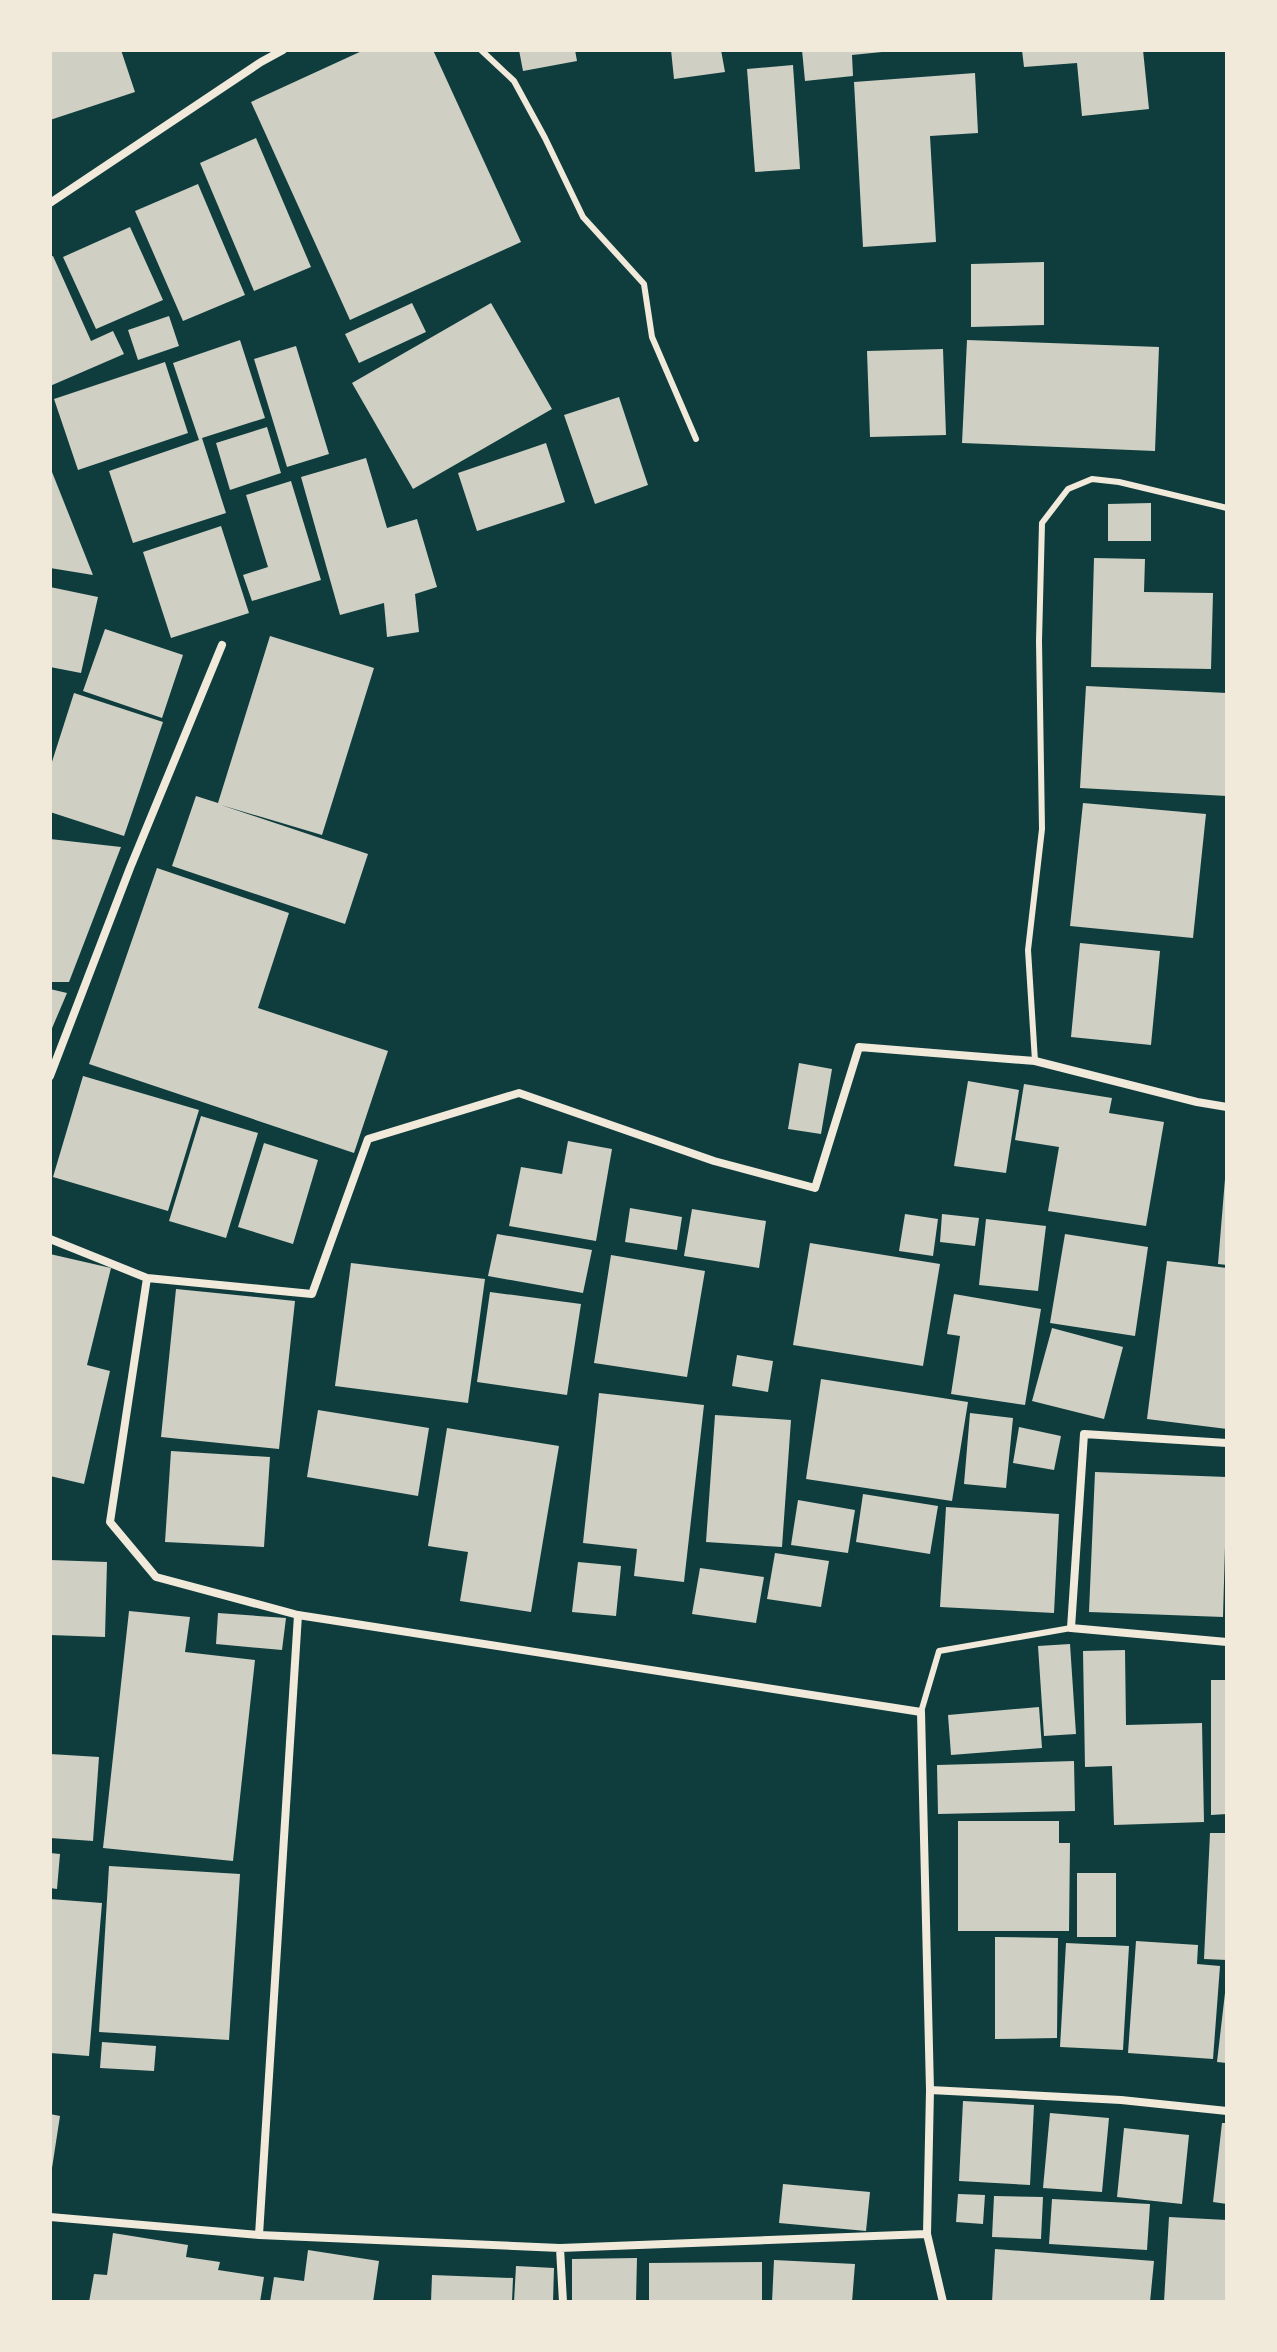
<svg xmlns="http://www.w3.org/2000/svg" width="1277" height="2352" viewBox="0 0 1277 2352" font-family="'Archivo Narrow',sans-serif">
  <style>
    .building { fill: #cfcfc3 }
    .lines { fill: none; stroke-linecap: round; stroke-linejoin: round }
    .service { stroke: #f1e9da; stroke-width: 6 }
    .minor { stroke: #f1e9da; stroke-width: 8 }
  </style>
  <rect width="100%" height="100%" fill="#0f3d3e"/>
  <path class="building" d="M 50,50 L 121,50 L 135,92 L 50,120 Z
    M 364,50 L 433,50 L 521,242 L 350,320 L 251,102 Z
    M 519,50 L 575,50 L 577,61 L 523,71 Z
    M 671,50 L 721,50 L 725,72 L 674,79 Z
    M 802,50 L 882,50 L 882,52 L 852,55 L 853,76 L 805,81 Z
    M 1022,50 L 1143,50 L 1149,109 L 1082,116 L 1077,63 L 1024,67 Z
    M 793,65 L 800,169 L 755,172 L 747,69 Z
    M 975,73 L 978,133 L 930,136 L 936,242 L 863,247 L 854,82 Z
    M 256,138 L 311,267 L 254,291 L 200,163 Z
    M 198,184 L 245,295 L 183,321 L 135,211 Z
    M 130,227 L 163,300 L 96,329 L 63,257 Z
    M 53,256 L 91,341 L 113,331 L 124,354 L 50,386 L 50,257 Z
    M 1044,262 L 1044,325 L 971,327 L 971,264 Z
    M 412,303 L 426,332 L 359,363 L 345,334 Z
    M 491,303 L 552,409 L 413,489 L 352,383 Z
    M 169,316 L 179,346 L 138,360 L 128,330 Z
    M 240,340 L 265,418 L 202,438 L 226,513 L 133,543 L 109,471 L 199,440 L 173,363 Z
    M 967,340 L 1159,347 L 1155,451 L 962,443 Z
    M 296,346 L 329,454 L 287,467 L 254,359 Z
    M 943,349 L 946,435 L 870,437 L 867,351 Z
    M 165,362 L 188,433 L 78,470 L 54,399 Z
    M 619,397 L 648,485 L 595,504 L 564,415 Z
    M 267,427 L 281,473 L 230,490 L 216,443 Z
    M 546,443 L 565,502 L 477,531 L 458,473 Z
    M 366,458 L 387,528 L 417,519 L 437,587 L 415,594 L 419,632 L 387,637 L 384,603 L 340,615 L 301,477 Z
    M 50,467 L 93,575 L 50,568 Z
    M 291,481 L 321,580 L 252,601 L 243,575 L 268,567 L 246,495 Z
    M 1151,503 L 1151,541 L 1108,541 L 1108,504 Z
    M 221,526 L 249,613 L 171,638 L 143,552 Z
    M 1094,558 L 1145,559 L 1144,592 L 1213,593 L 1211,669 L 1091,667 Z
    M 50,587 L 98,597 L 81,673 L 50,667 Z
    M 105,629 L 183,655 L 162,718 L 83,691 Z
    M 270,636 L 374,668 L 322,835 L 221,805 L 368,854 L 345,924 L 172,866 L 196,796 L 218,803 Z
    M 1086,686 L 1227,693 L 1227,796 L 1080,788 Z
    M 74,693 L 163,722 L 124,836 L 50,812 L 50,768 Z
    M 1083,803 L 1206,814 L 1193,938 L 1070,926 Z
    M 50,839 L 121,847 L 69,982 L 50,982 Z
    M 157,868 L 289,913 L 258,1008 L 388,1051 L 354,1153 L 89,1064 Z
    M 1080,943 L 1160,951 L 1151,1045 L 1071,1037 Z
    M 50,989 L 67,993 L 50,1033 Z
    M 799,1063 L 832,1069 L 821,1134 L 788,1129 Z
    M 83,1076 L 199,1110 L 168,1211 L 53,1177 Z
    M 968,1081 L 1019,1090 L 1006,1173 L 954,1166 Z
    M 1024,1084 L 1112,1098 L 1109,1113 L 1164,1122 L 1146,1226 L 1048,1211 L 1059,1147 L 1015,1140 Z
    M 201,1116 L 258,1133 L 226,1238 L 169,1221 Z
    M 568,1141 L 612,1149 L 596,1241 L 509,1226 L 521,1167 L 562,1174 Z
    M 264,1143 L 318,1160 L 293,1244 L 238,1227 Z
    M 1225,1179 L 1227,1179 L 1227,1265 L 1218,1264 Z
    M 630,1208 L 682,1217 L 677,1250 L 625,1242 Z
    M 692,1209 L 766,1221 L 759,1268 L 684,1256 Z
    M 905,1214 L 938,1219 L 933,1256 L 899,1251 Z
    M 942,1214 L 979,1218 L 975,1246 L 940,1242 Z
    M 986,1219 L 1046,1226 L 1038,1291 L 979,1285 Z
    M 497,1234 L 592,1250 L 583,1293 L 488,1276 Z
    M 1065,1234 L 1148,1247 L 1135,1336 L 1050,1323 Z
    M 810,1243 L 940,1264 L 923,1366 L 793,1345 Z
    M 50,1254 L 111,1268 L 87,1365 L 110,1371 L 84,1484 L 50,1476 Z
    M 611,1255 L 705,1271 L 687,1377 L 594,1363 Z
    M 1167,1261 L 1227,1268 L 1227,1429 L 1147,1419 Z
    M 351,1263 L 485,1279 L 468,1403 L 335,1386 Z
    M 176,1289 L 295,1301 L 279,1449 L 161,1437 Z
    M 490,1292 L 581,1304 L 567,1395 L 477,1382 Z
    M 954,1294 L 1041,1309 L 1025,1405 L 951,1394 L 960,1336 L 947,1334 Z
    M 1052,1328 L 1123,1347 L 1104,1419 L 1032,1401 Z
    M 737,1355 L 773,1361 L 768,1392 L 732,1386 Z
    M 821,1379 L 968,1402 L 952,1501 L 806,1479 Z
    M 599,1393 L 704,1405 L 684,1582 L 634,1576 L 637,1549 L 583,1543 Z
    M 318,1410 L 429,1428 L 418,1496 L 307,1477 Z
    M 970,1413 L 1013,1418 L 1006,1488 L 964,1484 Z
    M 715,1415 L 791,1420 L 782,1547 L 706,1542 Z
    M 1019,1427 L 1061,1436 L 1054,1470 L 1013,1463 Z
    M 447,1428 L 559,1446 L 531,1612 L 460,1601 L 468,1552 L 428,1546 Z
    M 171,1451 L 270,1457 L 264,1547 L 165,1542 Z
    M 1095,1472 L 1227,1477 L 1223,1617 L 1089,1612 Z
    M 863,1494 L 938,1506 L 930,1554 L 856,1542 Z
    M 798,1500 L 855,1510 L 848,1553 L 791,1545 Z
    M 946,1507 L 1059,1514 L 1054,1613 L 940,1607 Z
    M 775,1553 L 829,1561 L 821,1607 L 767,1599 Z
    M 50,1560 L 107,1562 L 105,1637 L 50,1635 Z
    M 578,1562 L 621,1566 L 616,1616 L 572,1612 Z
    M 700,1568 L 764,1577 L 756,1623 L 692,1614 Z
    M 129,1611 L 190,1617 L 185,1652 L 255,1660 L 233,1861 L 103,1848 Z
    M 218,1613 L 286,1618 L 282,1650 L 216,1644 Z
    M 1070,1644 L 1076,1734 L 1044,1736 L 1038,1646 Z
    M 1125,1650 L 1126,1725 L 1202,1723 L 1204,1822 L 1114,1825 L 1112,1766 L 1085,1767 L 1083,1651 Z
    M 1211,1680 L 1227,1680 L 1227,1814 L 1211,1815 Z
    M 1039,1707 L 1042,1748 L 951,1755 L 948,1715 Z
    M 50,1754 L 99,1757 L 93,1841 L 50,1838 Z
    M 1074,1761 L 1075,1811 L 938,1814 L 937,1765 Z
    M 958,1821 L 1059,1821 L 1059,1843 L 1070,1843 L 1069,1931 L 958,1931 Z
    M 1210,1833 L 1227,1833 L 1227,1960 L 1204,1959 Z
    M 50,1853 L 60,1854 L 57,1889 L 50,1888 Z
    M 109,1866 L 240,1874 L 229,2040 L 99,2032 Z
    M 1077,1873 L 1116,1873 L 1116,1937 L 1077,1937 Z
    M 50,1899 L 102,1903 L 89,2056 L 50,2053 Z
    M 995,1937 L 1058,1938 L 1057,2038 L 995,2039 Z
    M 1136,1941 L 1198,1945 L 1197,1964 L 1220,1966 L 1213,2059 L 1128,2053 Z
    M 1066,1943 L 1129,1946 L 1123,2050 L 1060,2047 Z
    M 1225,1993 L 1227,1993 L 1227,2063 L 1217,2062 Z
    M 102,2042 L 156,2046 L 154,2071 L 100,2068 Z
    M 963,2101 L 1034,2105 L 1030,2185 L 959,2181 Z
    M 1050,2113 L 1109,2118 L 1102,2192 L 1043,2188 Z
    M 50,2114 L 60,2116 L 52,2168 L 50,2167 Z
    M 1222,2123 L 1227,2123 L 1227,2204 L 1213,2202 Z
    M 1124,2128 L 1189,2135 L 1182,2204 L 1117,2197 Z
    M 783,2184 L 870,2192 L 866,2231 L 779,2223 Z
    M 958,2194 L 985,2195 L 983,2224 L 956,2222 Z
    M 994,2196 L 1043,2197 L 1041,2239 L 992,2237 Z
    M 1052,2199 L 1150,2204 L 1147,2250 L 1049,2244 Z
    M 1169,2217 L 1227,2220 L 1227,2302 L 1164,2302 Z
    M 113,2233 L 188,2245 L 186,2257 L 220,2262 L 218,2270 L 264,2277 L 260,2302 L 89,2302 L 94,2274 L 107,2275 Z
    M 995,2249 L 1154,2261 L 1150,2302 L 992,2302 Z
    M 308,2250 L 379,2261 L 373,2302 L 270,2302 L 274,2277 L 304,2281 Z
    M 637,2258 L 636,2302 L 572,2302 L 572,2259 Z
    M 774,2260 L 855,2264 L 852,2302 L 772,2302 Z
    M 762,2262 L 762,2302 L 649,2302 L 649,2263 Z
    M 516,2266 L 554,2268 L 553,2302 L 514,2302 Z
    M 432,2275 L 513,2278 L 512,2302 L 431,2302 Z"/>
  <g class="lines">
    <path class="service" d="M 481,50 L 514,81 L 545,138 L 583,217 L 644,284 L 652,337 L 696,439
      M 1035,1061 L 1028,950 L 1042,829 L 1039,641 L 1042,523 L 1068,489 L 1092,479 L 1119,482 L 1227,508
      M 921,1712 L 939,1651 L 1071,1628"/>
    <path class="minor" d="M 50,203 L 261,62 L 283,50
      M 50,1076 L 130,868 L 222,645
      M 50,1239 L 147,1278 L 110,1522 L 156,1577 L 298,1615 L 921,1712 L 930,2090 L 927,2234 L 943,2302
      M 147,1278 L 312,1294 L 368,1139 L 519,1093 L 714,1161 L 815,1188 L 859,1047 L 1035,1061 L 1197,1102 L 1227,1107
      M 1227,1443 L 1084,1434 L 1071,1628 L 1227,1642
      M 930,2090 L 1121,2100 L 1227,2111
      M 50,2217 L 259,2235 L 560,2248 L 927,2234
      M 259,2235 L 298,1615
      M 560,2248 L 563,2302"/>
  </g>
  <rect width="1277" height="2352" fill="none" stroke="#f1e9da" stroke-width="104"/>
</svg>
